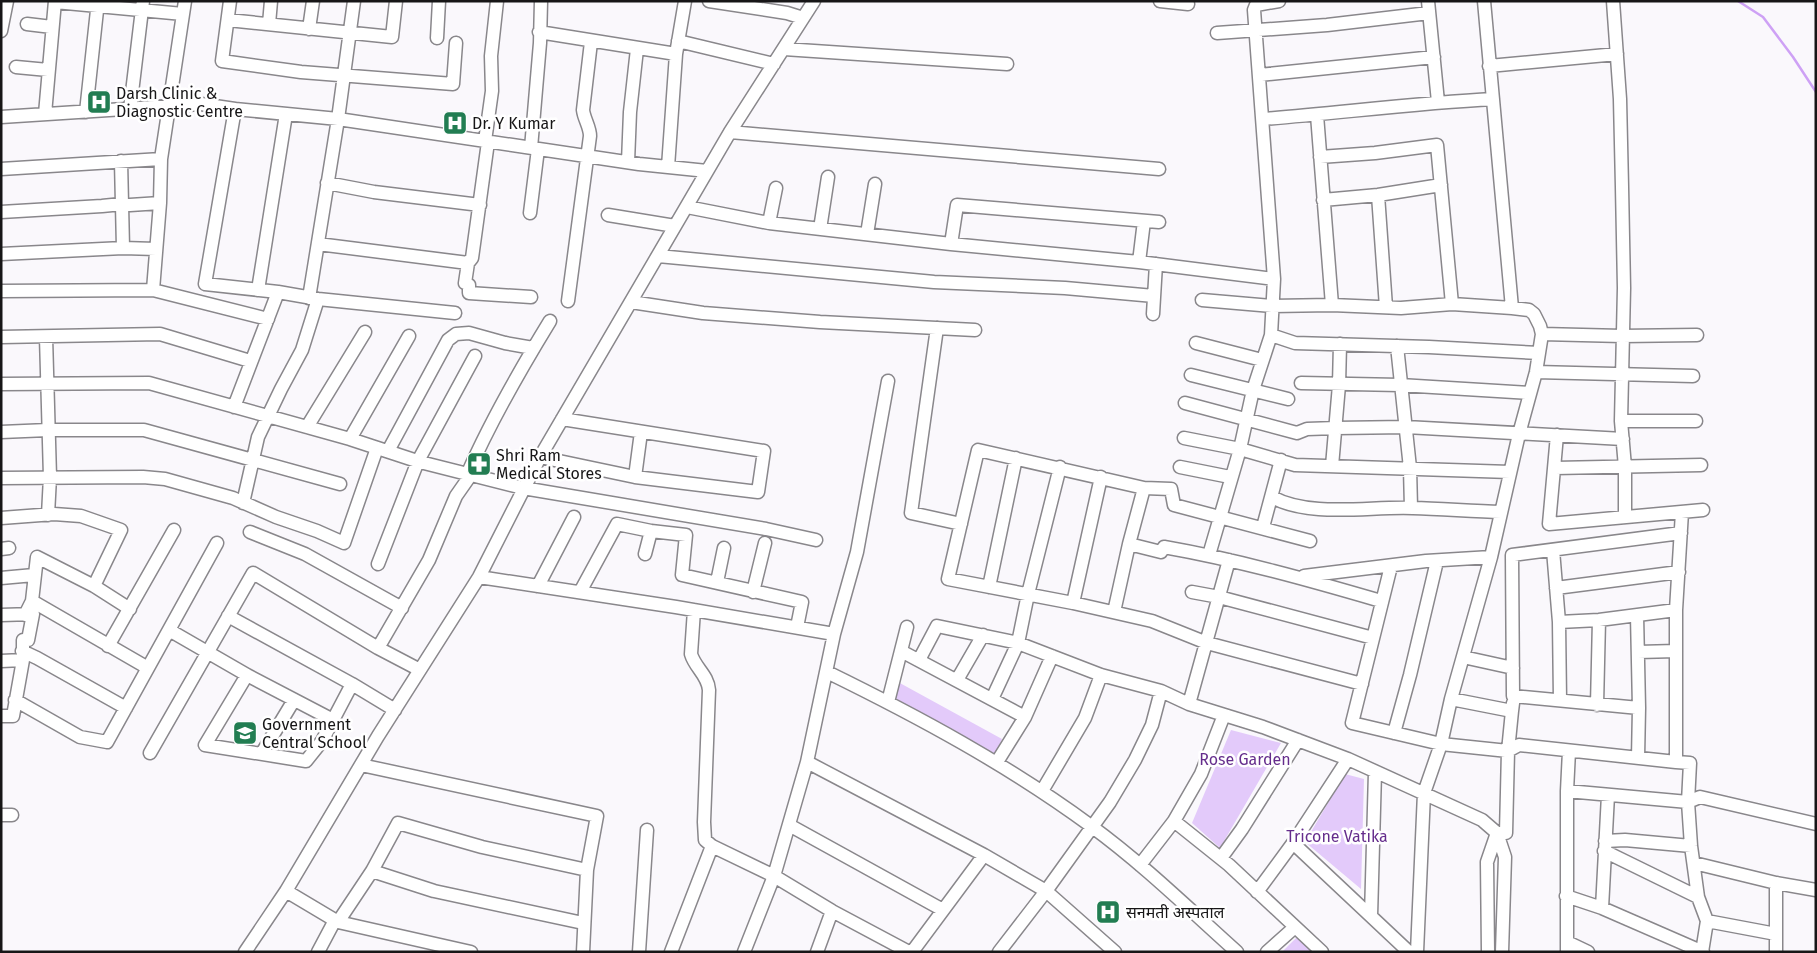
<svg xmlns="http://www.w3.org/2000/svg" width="1817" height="953" viewBox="0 0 1817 953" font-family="'Fira Sans','Noto Sans Devanagari',sans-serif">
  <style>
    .green { fill: #e3cafa }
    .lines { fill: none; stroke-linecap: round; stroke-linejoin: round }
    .stream { stroke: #cea1f5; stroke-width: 2.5 }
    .minor-casing { stroke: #89878b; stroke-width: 15 }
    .minor { stroke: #fff; stroke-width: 12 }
    .labels { text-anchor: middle; stroke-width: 5; stroke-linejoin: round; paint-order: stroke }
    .poi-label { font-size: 16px; fill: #171617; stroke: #fff; text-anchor: start }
    .park-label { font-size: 16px; fill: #652d8c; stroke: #fff }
  </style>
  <rect width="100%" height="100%" fill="#faf8fc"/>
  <path class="green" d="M 898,682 L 1002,739 L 993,759 L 893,700 Z
    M 1231,730 L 1281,743 L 1220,848 L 1192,823 Z
    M 1345,774 L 1364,779 L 1361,889 L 1305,842 Z
    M 1299,935 L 1316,952 L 1282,952 Z"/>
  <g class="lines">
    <path class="stream" d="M 1738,1 L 1763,17 L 1793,57 L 1816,92"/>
    <defs>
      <path id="minor" d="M 230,1 L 222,61 L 301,72 L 453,84 L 456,43
        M 709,1 L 787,13 L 803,18
        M 1160,1 L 1188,4
        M 1428,1 L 1438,102
        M 1484,1 L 1512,308
        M 1613,1 L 1620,99 L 1622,187 L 1624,288 L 1621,421 L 1625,467 L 1625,517
        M 55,2 L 183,14
        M 228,20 L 392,37 L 396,1
        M 27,24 L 52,27
        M 269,24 L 271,1
        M 309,29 L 313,1
        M 1,31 L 7,1
        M 539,32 L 676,54
        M 1217,33 L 1327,25 L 1429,13
        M 437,38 L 439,1
        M 678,41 L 774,64
        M 784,49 L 1007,64
        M 1489,66 L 1617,54
        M 16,67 L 48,70
        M 1259,75 L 1434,57
        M 130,109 L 143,1
        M 235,109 L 205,284 L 278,292 L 318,299 L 455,313
        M 86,112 L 98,1
        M 45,114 L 55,1
        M 1317,115 L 1332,305
        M 1,117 L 201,104 L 235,109 L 338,119 L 639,164 L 707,171
        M 1263,119 C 1339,113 1416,103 1493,99
        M 730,132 L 1159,169
        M 485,141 L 492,91 L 491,56 L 497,1
        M 488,142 L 472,258 L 468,263 L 465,283 L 469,285 L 469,293 L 531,297
        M 531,148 L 540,43 L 541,1
        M 1320,157 L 1375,153 L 1437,145 L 1452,304
        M 121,161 L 123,248
        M 628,162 L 630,112 L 637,49
        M 668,167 L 676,54 L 685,1
        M 1,169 L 161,159
        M 327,183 L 374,192 L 480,205
        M 1378,195 L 1386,307
        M 1323,200 L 1378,195 L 1441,185
        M 687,207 L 769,223 L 951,244 L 1139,262 L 1274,279
        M 1,212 L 102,206 L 122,204 L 130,205 L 160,203
        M 530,213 L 538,149
        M 608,215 L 675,226
        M 769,223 L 776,188
        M 820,229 L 828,177
        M 867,234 L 875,184
        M 318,244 L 468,263
        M 951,244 L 957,205 L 1159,222
        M 1,254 L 123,248 L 156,249
        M 658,256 L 934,282 L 1065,288 L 1154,296
        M 1139,262 L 1144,221
        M 153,290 L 160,203 L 161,159 L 185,1
        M 258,290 L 286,114
        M 1,291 L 153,290 L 268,319
        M 309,298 L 338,119 L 354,1
        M 1202,300 L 1272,306 L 1332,305 L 1401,308 L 1452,304 L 1512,308 L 1529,310 L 1534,314 L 1540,326 L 1542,334 L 1536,372 L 1519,434 L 1491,557 L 1451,699 L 1441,744 L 1424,793 L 1417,952
        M 568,301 L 590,136 C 590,127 584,119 583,110 L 591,42
        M 631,302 L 703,313 L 820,322 L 975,330
        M 1153,314 L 1156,264
        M 937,328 L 911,513 L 961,524
        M 1542,334 L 1622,336 L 1697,335
        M 1271,335 L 1295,343 L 1429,347 L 1539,353
        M 1,337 L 160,334 L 250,361
        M 46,337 L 50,477 L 48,515
        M 1196,343 L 1262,360
        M 1397,346 L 1410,468 L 1411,508
        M 1536,372 L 1693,376
        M 1191,375 L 1288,399
        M 1301,383 L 1400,385 L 1530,393
        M 1,384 L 149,383 L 350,439 L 420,462 L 523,488 L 766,529 L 816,540
        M 1185,403 L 1297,433 L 1307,429 L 1336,428 L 1406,427 L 1623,439
        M 234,407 L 278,292
        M 1621,421 L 1696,421
        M 307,427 L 365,332
        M 1,432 L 48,430 L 144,430 L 340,484
        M 1557,435 L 1549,524 L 1703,510
        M 1184,438 L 1240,449 L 1295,465 L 1510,472
        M 350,439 L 409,336
        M 388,451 L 448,340 L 456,334 L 469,333 L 505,343 L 533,348
        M 540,457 L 635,477 L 758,492 L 764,451 L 562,419
        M 1332,466 L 1339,385 L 1340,344
        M 1180,467 L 1230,477
        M 1555,468 L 1701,465
        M 467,475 C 490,422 520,370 550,321
        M 635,477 L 641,432
        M 1,478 L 143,477 L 165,479 L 233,498 L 276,517 L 317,531 L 344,543 L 377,448
        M 1272,497 C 1310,518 1370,506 1413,508 C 1442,509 1472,511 1501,512
        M 243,503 L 258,437 L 281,389 L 302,350 L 318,299
        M 1,518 L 54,514 L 81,516 L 121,530 L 94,586
        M 1263,527 L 1281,460
        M 250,532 L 305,554 L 402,608
        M 1310,541 L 1174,505 L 1171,489 L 1144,488 L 978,450 L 948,579 L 1073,603 L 1152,621 L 1207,643 L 1362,684
        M 1129,544 L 1161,552 L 1164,547 C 1238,560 1309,580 1381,601
        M 1,549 L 9,548
        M 1553,550 L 1559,622 L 1560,700
        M 645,554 L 651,531
        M 1209,555 L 1240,449 L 1253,390 L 1271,335 L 1274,279 L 1254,10 L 1256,5 L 1279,1
        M 378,564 L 418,461 L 475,356
        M 1391,566 L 1352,723 L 1441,744 L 1508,751 L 1519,745 L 1676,762 L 1676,610 L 1682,512
        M 1304,576 L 1426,561 L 1491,557
        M 479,577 L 676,607 L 834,634
        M 1,578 L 34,575
        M 717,582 L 724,548
        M 538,586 L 574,517
        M 989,587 L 1016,458
        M 1556,588 L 1679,572
        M 580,592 L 617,524 L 651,531 L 686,535 L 682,575 L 802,602 L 797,627
        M 753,592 L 765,543
        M 1192,592 L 1219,597 L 1373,638
        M 32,601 L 148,668
        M 1073,603 L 1101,477
        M 694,610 L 691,654 C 695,668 708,675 709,690 L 704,822 L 705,840 L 712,846 L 774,876 L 832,911 L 909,952
        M 1114,612 L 1129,544 L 1144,488
        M 1,615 L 33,614 L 28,640 L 23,640 L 23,660 L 13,716 L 1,716
        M 25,615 L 32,601 L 37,557 L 94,586 L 130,609
        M 1637,615 L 1639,708 L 1638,758
        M 228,616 L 352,684 L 395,710
        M 1559,622 L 1599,620 L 1676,610
        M 169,630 L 247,675 L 333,720
        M 108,646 L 174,530
        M 378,648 L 429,560 L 456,496 L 470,476
        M 22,651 L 37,658 L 126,708
        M 901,651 L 1025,717
        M 1638,652 L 1676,651
        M 1463,657 L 1513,668
        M 919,660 L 937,626 L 1018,643 L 1101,675 L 1161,691 L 1189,704 L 1263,727 L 1348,759 L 1482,820 L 1497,833 L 1505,857 L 1502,952
        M 1,661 L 23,660
        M 827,672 C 919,717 1008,765 1091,826 C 1143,864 1189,909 1237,952
        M 247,675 L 205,745 L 306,761 L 322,741 L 352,684
        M 957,680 L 983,635
        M 992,699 L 1018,643 L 1028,594 L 1060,467
        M 1451,699 L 1512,711 L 1513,703
        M 15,700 L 80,737 L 107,742 L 217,543
        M 888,702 L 907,627
        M 1189,704 L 1229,560
        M 1597,705 L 1599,620
        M 1639,708 L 1513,696 L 1512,555 L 1681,533
        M 1394,733 L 1410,675 L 1437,561
        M 150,753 L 253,573 L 378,648 L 420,670
        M 262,753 L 294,700
        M 807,762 L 984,855 L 1046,891 L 1115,952
        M 997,762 L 1025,717 L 1052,656
        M 1676,762 L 1690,763 L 1688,802 L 1691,846 L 1698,897
        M 361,765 L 597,816 L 587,870 L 583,952
        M 1042,791 L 1085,718 L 1101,675
        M 1567,791 L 1688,802 L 1700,797 L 1816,824
        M 1,815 L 12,815
        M 1174,821 L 1229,865 L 1322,952
        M 789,825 L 943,910
        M 1497,833 L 1506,833 L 1508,751 L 1512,711
        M 1605,841 L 1625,840 L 1691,846
        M 1293,843 L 1409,952
        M 1604,851 L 1698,897 L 1707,921 L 1702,952
        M 1221,858 L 1242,829 L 1298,740
        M 1694,863 L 1776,883 L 1816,890
        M 1140,865 L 1174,821 L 1201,774 L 1224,715
        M 372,871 L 434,891 L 583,923
        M 286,891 L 338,922 L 471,952
        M 1257,892 L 1293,843 L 1348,759
        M 1566,896 L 1602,908 L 1703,952
        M 1602,908 L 1608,795
        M 1371,916 L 1375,772
        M 1707,921 L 1776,934
        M 338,922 L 372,871 L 398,823 L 482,847 L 587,870
        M 1567,942 L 1588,952
        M 245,952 L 286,891 L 378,736 L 479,577 L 540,457 L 730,132 L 814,1
        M 318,952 L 335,920
        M 639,952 L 647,830
        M 671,952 L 712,846
        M 744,952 L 774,876 L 807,762 L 834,634 L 857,552 L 888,381
        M 817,952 L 832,911
        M 912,952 L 984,855
        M 999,952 L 1046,891 L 1110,802 L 1135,760 L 1152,725 L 1161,691
        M 1267,952 L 1295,927
        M 1488,952 L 1487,862 L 1497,833
        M 1567,952 L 1567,791 L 1569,751
        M 1776,952 L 1776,883"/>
    </defs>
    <use href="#minor" class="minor-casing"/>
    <use href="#minor" class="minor"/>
  </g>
  <defs>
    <symbol id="hospital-square" viewBox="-11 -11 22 22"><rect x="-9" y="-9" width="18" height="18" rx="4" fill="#227d52" stroke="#fff"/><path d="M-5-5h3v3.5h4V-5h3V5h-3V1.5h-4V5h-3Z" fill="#fff"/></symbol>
    <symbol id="pharmacy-square" viewBox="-11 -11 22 22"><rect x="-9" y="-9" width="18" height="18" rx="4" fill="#227d52" stroke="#fff"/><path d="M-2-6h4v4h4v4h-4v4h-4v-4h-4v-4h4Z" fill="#fff"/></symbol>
    <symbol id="school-square" viewBox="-11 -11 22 22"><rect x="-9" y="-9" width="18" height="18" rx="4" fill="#227d52" stroke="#fff"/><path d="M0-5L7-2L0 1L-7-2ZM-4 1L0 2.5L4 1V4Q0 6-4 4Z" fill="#fff"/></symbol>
  </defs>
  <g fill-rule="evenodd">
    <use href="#hospital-square" x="85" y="88" width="28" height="28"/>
    <use href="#hospital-square" x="441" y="109" width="28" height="28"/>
    <use href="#pharmacy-square" x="465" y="450" width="28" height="28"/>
    <use href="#school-square" x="231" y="719" width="28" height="28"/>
    <use href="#hospital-square" x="1094" y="898" width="28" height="28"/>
  </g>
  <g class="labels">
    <g class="poi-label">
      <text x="116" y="99">Darsh Clinic &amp;<tspan x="116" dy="18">Diagnostic Centre</tspan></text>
      <text x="472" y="129">Dr. Y Kumar</text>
      <text x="496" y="461">Shri Ram<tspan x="496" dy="18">Medical Stores</tspan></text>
      <text x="262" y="730">Government<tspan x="262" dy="18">Central School</tspan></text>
      <text x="1126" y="918">सनमती अस्पताल</text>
    </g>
    <g class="park-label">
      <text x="1245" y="765">Rose Garden</text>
      <text x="1337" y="842">Tricone Vatika</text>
    </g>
  </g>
  <rect width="1817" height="953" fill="none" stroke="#171617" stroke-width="5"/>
</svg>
